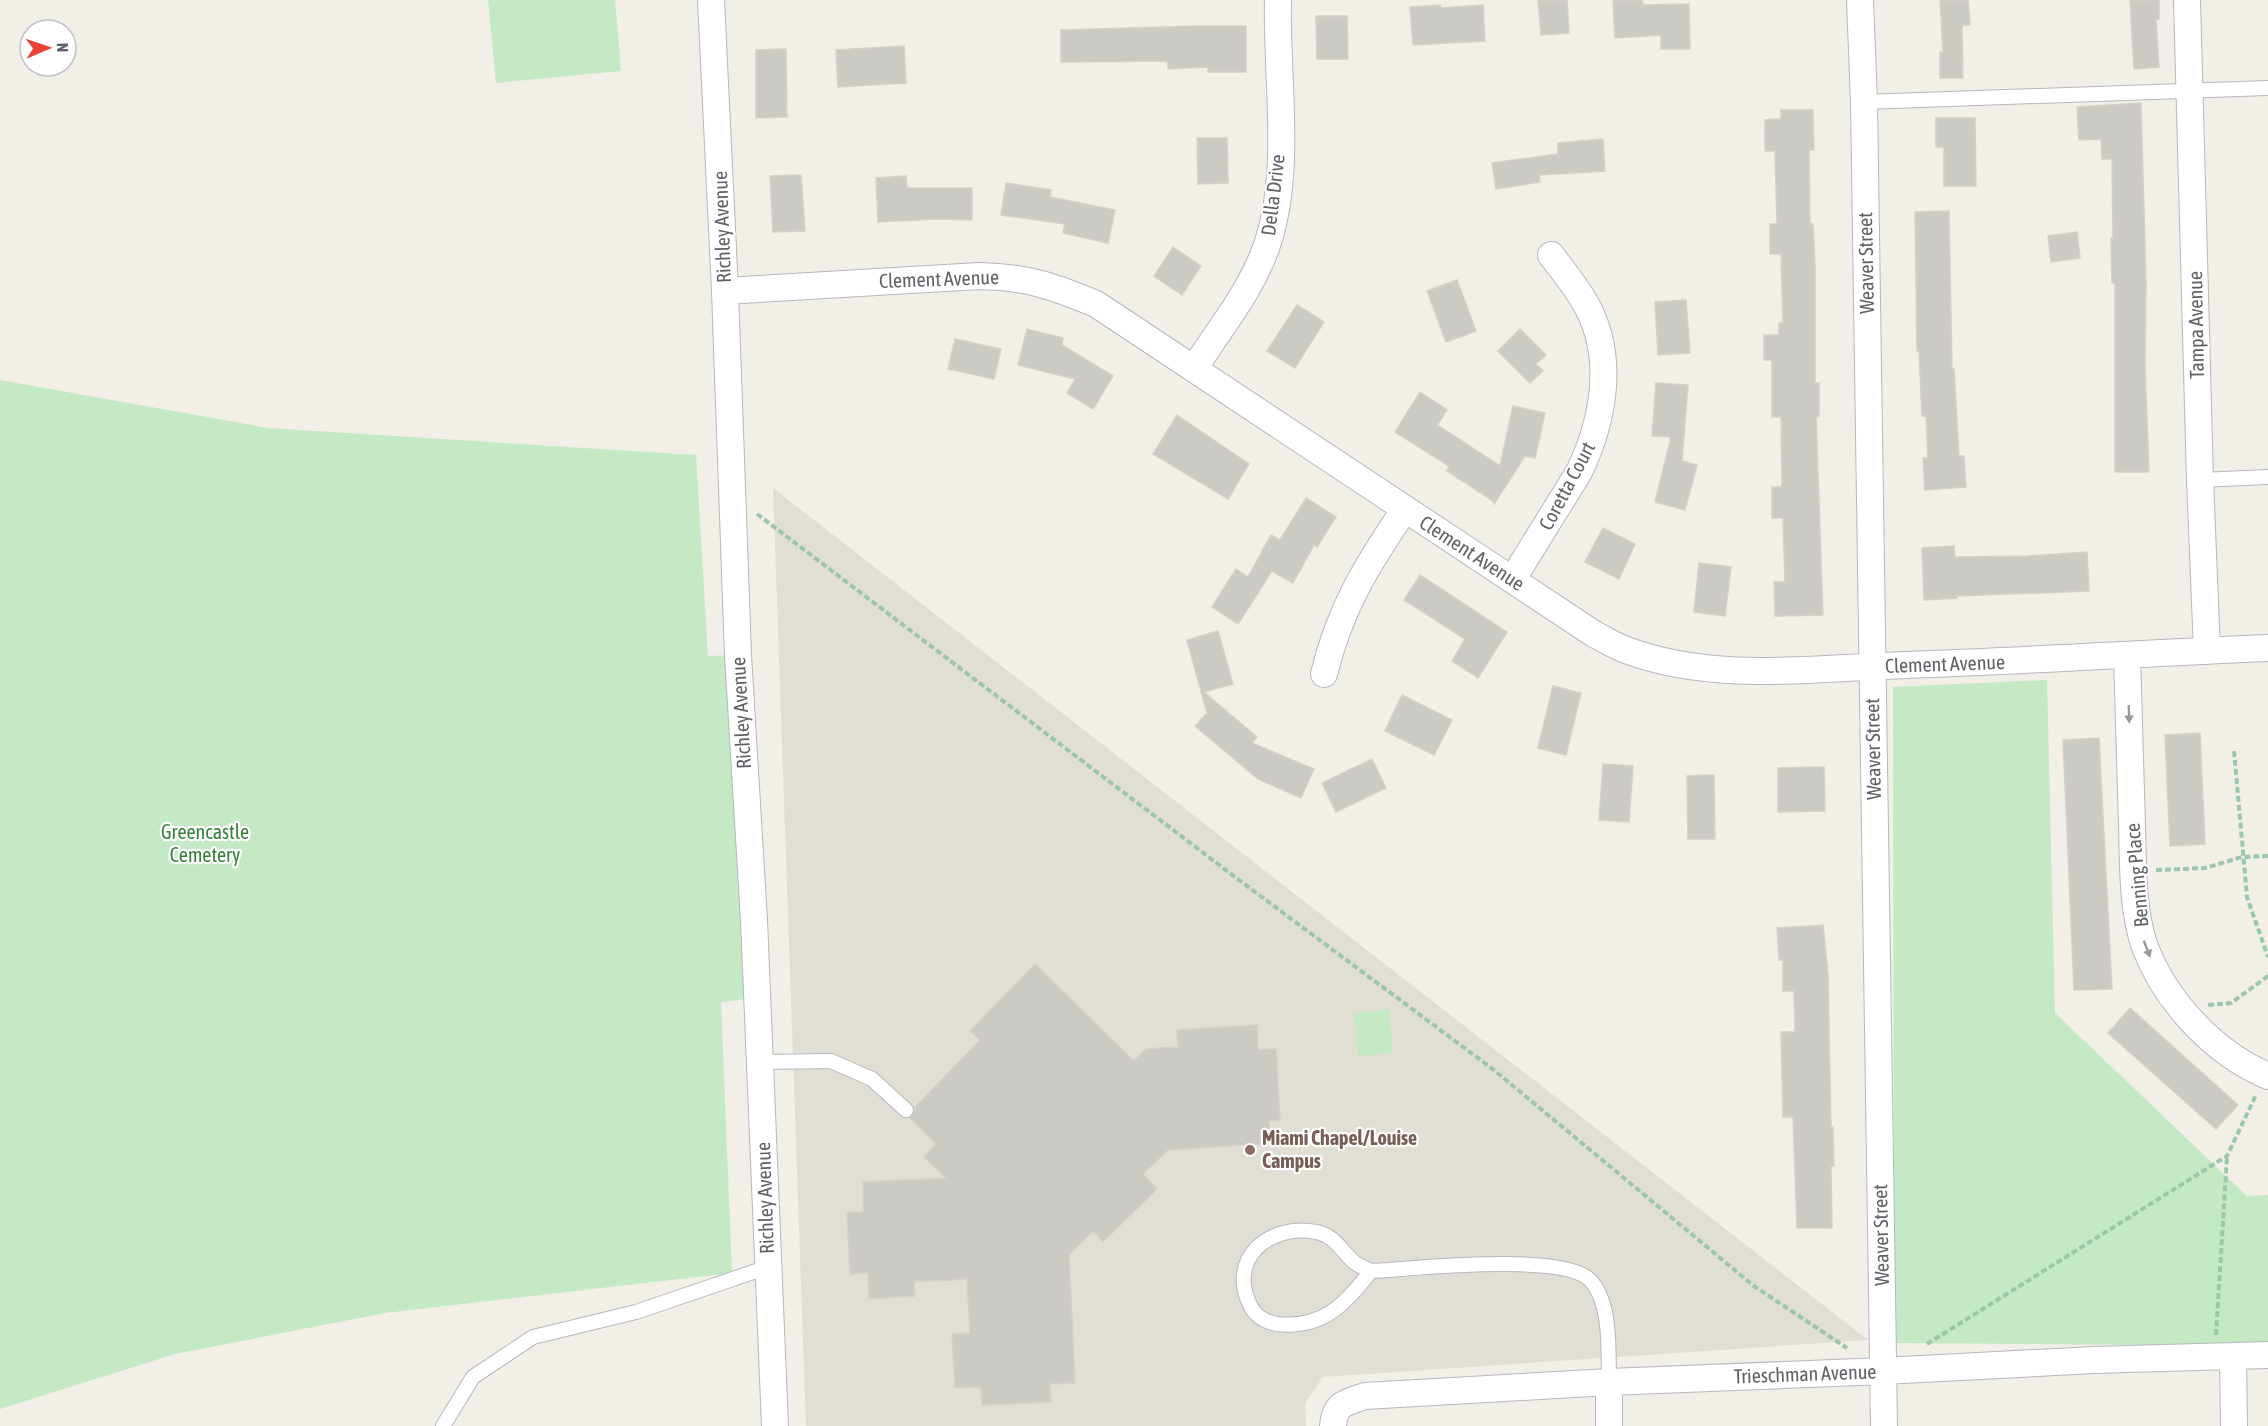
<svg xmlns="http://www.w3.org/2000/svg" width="2268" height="1426" viewBox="0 0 2268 1426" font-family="'Asap Condensed',sans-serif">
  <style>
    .education { fill: #e1ded6 }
    .green { fill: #c5e8c5 }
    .building { fill: #cccac5; stroke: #d6d1c6; stroke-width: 1.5 }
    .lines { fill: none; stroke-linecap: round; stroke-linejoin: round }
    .service-casing { stroke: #b5b8bc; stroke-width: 16 }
    .minor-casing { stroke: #b5b8bc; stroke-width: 28 }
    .path { stroke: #9cc7a9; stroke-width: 4; stroke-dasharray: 6 3; stroke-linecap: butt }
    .service { stroke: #fff; stroke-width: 14 }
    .minor { stroke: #fff; stroke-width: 26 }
    .oneway { fill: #979a9d }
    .education-dot { fill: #8d6e63; stroke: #fff; stroke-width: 2 }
    .labels { text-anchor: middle; stroke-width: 4.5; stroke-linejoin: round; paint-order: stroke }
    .street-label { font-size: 20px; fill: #5f6368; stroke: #fff }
    .park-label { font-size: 20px; fill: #348238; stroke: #fff }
    .education-label { font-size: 20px; font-weight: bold; fill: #785e54; stroke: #fff; text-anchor: start }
  </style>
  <rect width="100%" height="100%" fill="#f1efe8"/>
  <path class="education" d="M 773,488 L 1868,1340 L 1323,1377 L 1305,1403 L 1306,1426 L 806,1426 Z"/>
  <path class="green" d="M 488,0 L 615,0 L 621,71 L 496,83 Z
    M 0,380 L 268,428 L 696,455 L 708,656 L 738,655 L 757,998 L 721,1002 L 732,1273 L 385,1313 L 175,1354 L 0,1409 Z
    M 2047,680 L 2055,1013 L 2247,1196 L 2268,1195 L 2268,1346 L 1894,1343 L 1893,687 Z
    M 1389,1009 L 1393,1053 L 1358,1056 L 1354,1013 Z"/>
  <path class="building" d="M 1538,0 L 1567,0 L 1569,33 L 1541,35 Z
    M 1613,0 L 1642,0 L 1643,5 L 1689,4 L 1690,49 L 1661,49 L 1661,35 L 1615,38 Z
    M 1940,0 L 1968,0 L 1970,25 L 1962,25 L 1963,78 L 1940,78 L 1940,52 L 1943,52 Z
    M 2130,0 L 2159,0 L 2159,19 L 2156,19 L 2159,67 L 2134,69 Z
    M 1440,5 L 1441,8 L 1483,5 L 1485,41 L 1413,45 L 1410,7 Z
    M 1316,16 L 1347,16 L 1348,59 L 1317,59 Z
    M 1198,26 L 1246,26 L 1246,72 L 1208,72 L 1208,67 L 1168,69 L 1168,61 L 1061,62 L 1061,30 Z
    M 904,46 L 906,83 L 838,87 L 836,50 Z
    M 786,49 L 787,117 L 756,118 L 756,50 Z
    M 2141,103 L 2146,283 L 2145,366 L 2149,472 L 2115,472 L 2115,283 L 2112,283 L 2111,238 L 2113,238 L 2112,159 L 2102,159 L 2101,139 L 2079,140 L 2077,107 Z
    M 1781,110 L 1813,110 L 1814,150 L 1809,150 L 1810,224 L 1813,224 L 1815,265 L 1815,383 L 1819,383 L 1819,416 L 1816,416 L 1823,615 L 1775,616 L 1774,582 L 1785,582 L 1783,518 L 1772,518 L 1772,487 L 1782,487 L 1781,417 L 1772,417 L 1772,360 L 1764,360 L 1764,335 L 1779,335 L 1779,323 L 1783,323 L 1781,254 L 1770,254 L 1770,224 L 1777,224 L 1775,151 L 1765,151 L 1765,120 L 1781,119 Z
    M 1936,118 L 1975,118 L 1976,186 L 1944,186 L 1944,147 L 1936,147 Z
    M 1197,138 L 1227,138 L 1228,183 L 1198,184 Z
    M 1603,139 L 1605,171 L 1539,175 L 1540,182 L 1496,189 L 1492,163 L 1558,154 L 1558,143 Z
    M 801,175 L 805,231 L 773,232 L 770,176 Z
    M 906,176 L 907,188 L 972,188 L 972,220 L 937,219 L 878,222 L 876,178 Z
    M 1006,183 L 1051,190 L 1050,197 L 1115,210 L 1108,243 L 1063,233 L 1065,224 L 1001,215 Z
    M 1949,211 L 1952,369 L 1954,369 L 1959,456 L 1964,456 L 1966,487 L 1925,490 L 1923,458 L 1928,458 L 1926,416 L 1922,416 L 1919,351 L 1917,351 L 1915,212 Z
    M 2077,232 L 2080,258 L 2051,262 L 2048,236 Z
    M 1173,247 L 1201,266 L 1182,295 L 1154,276 Z
    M 1457,280 L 1476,331 L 1446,342 L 1427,291 Z
    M 1686,300 L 1690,353 L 1658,355 L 1655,302 Z
    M 1297,305 L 1324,322 L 1295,368 L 1267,351 Z
    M 1027,329 L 1063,338 L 1062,345 L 1113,376 L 1093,409 L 1067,393 L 1075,379 L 1018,365 Z
    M 1520,329 L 1546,355 L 1536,364 L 1543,371 L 1530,383 L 1498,351 Z
    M 955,339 L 1001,349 L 994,379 L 948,369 Z
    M 1656,383 L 1688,385 L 1682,461 L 1697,465 L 1685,510 L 1655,502 L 1671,437 L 1652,436 Z
    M 1420,392 L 1447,410 L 1437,425 L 1500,466 L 1513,406 L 1545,413 L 1535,458 L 1525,456 L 1494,504 L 1493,501 L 1447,471 L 1449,466 L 1395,432 Z
    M 1177,415 L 1249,464 L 1228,499 L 1153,454 Z
    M 1306,498 L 1336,517 L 1317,547 L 1314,545 L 1293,583 L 1272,571 L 1238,624 L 1212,607 L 1236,569 L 1248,577 L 1271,535 L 1280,540 Z
    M 1603,528 L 1635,544 L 1619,579 L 1585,562 Z
    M 1954,546 L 1955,557 L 2028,556 L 2087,552 L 2089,591 L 1957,596 L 1957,598 L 1924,600 L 1922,548 Z
    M 1699,563 L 1731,567 L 1725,616 L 1694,612 Z
    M 1420,575 L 1507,632 L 1478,678 L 1452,661 L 1465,639 L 1404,600 Z
    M 1218,631 L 1233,684 L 1204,692 L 1257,737 L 1252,743 L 1314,769 L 1301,798 L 1258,779 L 1195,726 L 1207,713 L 1187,640 Z
    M 1553,686 L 1581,693 L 1566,755 L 1538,748 Z
    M 1402,695 L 1452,720 L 1434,755 L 1385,731 Z
    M 2200,733 L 2205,844 L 2170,846 L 2165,735 Z
    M 2099,738 L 2112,989 L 2074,990 L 2063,740 Z
    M 1372,759 L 1386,788 L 1336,812 L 1322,783 Z
    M 1603,764 L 1633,766 L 1629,822 L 1599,820 Z
    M 1824,767 L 1825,811 L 1778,812 L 1778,768 Z
    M 1714,775 L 1715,839 L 1688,839 L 1687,776 Z
    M 1823,925 L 1828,974 L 1831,1127 L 1833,1127 L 1834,1166 L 1831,1166 L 1832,1228 L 1797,1228 L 1793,1117 L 1783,1117 L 1781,1032 L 1795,1032 L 1794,991 L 1783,991 L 1783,960 L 1779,960 L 1777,928 Z
    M 1035,964 L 1134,1061 L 1146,1049 L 1178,1047 L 1177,1030 L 1257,1025 L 1258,1050 L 1276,1049 L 1280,1120 L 1269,1121 L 1271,1143 L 1168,1150 L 1143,1174 L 1157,1189 L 1103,1242 L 1093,1231 L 1069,1255 L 1075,1383 L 1050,1384 L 1051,1402 L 982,1405 L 981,1387 L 955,1388 L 952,1334 L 970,1333 L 967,1279 L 914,1282 L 915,1296 L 869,1299 L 868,1273 L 850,1274 L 847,1212 L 864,1212 L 863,1182 L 946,1178 L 924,1157 L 936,1144 L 910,1118 L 915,1112 L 915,1107 L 980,1040 L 970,1031 Z
    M 2130,1008 L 2238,1105 L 2216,1129 L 2108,1033 Z"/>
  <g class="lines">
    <defs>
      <path id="service" d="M 1864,102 L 2268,88
        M 2200,480 L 2268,477
        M 759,1062 L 831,1061 L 872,1079 L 906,1110
        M 1371,1271 C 1345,1305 1322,1329 1277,1324 C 1266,1322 1257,1318 1251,1307 C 1226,1259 1269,1223 1316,1232 C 1335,1235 1342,1252 1355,1263 C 1360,1266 1366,1269 1371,1271 C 1412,1269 1563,1252 1590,1280 C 1612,1303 1608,1352 1609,1382
        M 443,1426 L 473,1377 L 533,1337 L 636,1312 L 768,1267"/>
      <path id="minor" d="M 711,0 L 725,291 L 738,655 L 754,920 L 775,1426
        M 1860,0 L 1864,102 L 1884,1426
        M 2187,0 L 2200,480 L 2207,651
        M 725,291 L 979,276 C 1027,277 1053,286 1096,304 L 1594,634 C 1604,639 1615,646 1626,650 C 1714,683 1814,668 1905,665 C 2026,661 2147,653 2268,648
        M 1194,369 C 1219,329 1253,289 1268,242 C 1292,167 1276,78 1278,0
        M 1512,580 L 1579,472 C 1603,422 1615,360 1588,308 C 1578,289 1564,272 1551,255
        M 2127,655 C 2129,712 2130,768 2132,824 C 2133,862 2132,911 2145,947 C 2166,1002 2214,1053 2268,1076
        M 1324,674 C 1340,608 1367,565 1405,509
        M 2233,1356 L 2234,1426
        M 1609,1382 L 1609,1426
        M 1333,1426 C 1335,1403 1345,1403 1365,1396 L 1609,1382 L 1883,1371 L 2094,1360 L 2268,1355"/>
    </defs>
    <use href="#service" class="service-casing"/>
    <use href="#minor" class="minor-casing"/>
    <path class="path" d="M 757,514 L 1235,877 L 1494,1070 L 1754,1286 L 1847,1348
      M 2234,751 L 2247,897 L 2268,957
      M 2156,870 L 2205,868 L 2242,857 L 2268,856
      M 2208,1005 L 2231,1003 L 2268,976
      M 2216,1335 L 2227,1157
      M 1927,1344 L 2227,1156 L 2256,1095"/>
    <use href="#service" class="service"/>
    <use href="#minor" class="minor"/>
  </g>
  <defs><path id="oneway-solid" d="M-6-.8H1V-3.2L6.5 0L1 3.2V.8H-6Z" transform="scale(1.5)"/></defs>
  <g class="oneway">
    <use href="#oneway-solid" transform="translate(2129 714) rotate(88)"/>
    <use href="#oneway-solid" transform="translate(2147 949) rotate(69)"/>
  </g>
  <circle class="education-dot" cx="1250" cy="1150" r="6"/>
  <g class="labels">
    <g class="street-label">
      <text transform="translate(1273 195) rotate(-83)" y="7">Della Drive</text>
      <text transform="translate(722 227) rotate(-92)" y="7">Richley Avenue</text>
      <text transform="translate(1866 263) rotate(-91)" y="7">Weaver Street</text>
      <text transform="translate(939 279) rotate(-2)" y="7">Clement Avenue</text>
      <text transform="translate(2196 325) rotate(-91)" y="7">Tampa Avenue</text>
      <text transform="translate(1567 486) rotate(-62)" y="7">Coretta Court</text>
      <text transform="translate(1472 553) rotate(33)" y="7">Clement Avenue</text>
      <text transform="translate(1945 664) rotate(-2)" y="7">Clement Avenue</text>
      <text transform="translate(741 713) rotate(-93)" y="7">Richley Avenue</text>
      <text transform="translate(1873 749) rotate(-91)" y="7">Weaver Street</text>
      <text transform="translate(2137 875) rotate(-95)" y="7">Benning Place</text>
      <text transform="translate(765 1198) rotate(-92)" y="7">Richley Avenue</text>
      <text transform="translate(1881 1235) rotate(-91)" y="7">Weaver Street</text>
      <text transform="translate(1805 1374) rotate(-2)" y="7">Trieschman Avenue</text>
    </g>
    <g class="park-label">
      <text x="205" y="839">Greencastle<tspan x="205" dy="23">Cemetery</tspan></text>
    </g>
    <g class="education-label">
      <text x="1262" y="1145">Miami Chapel/Louise<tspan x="1262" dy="23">Campus</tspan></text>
    </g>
  </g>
  <g transform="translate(48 48) rotate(88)"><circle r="28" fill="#ffffff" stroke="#bfc1c3" stroke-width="1.5"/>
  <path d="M0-4.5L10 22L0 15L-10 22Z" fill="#ea4335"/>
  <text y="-9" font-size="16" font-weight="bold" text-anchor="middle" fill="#5f6368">N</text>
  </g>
</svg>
